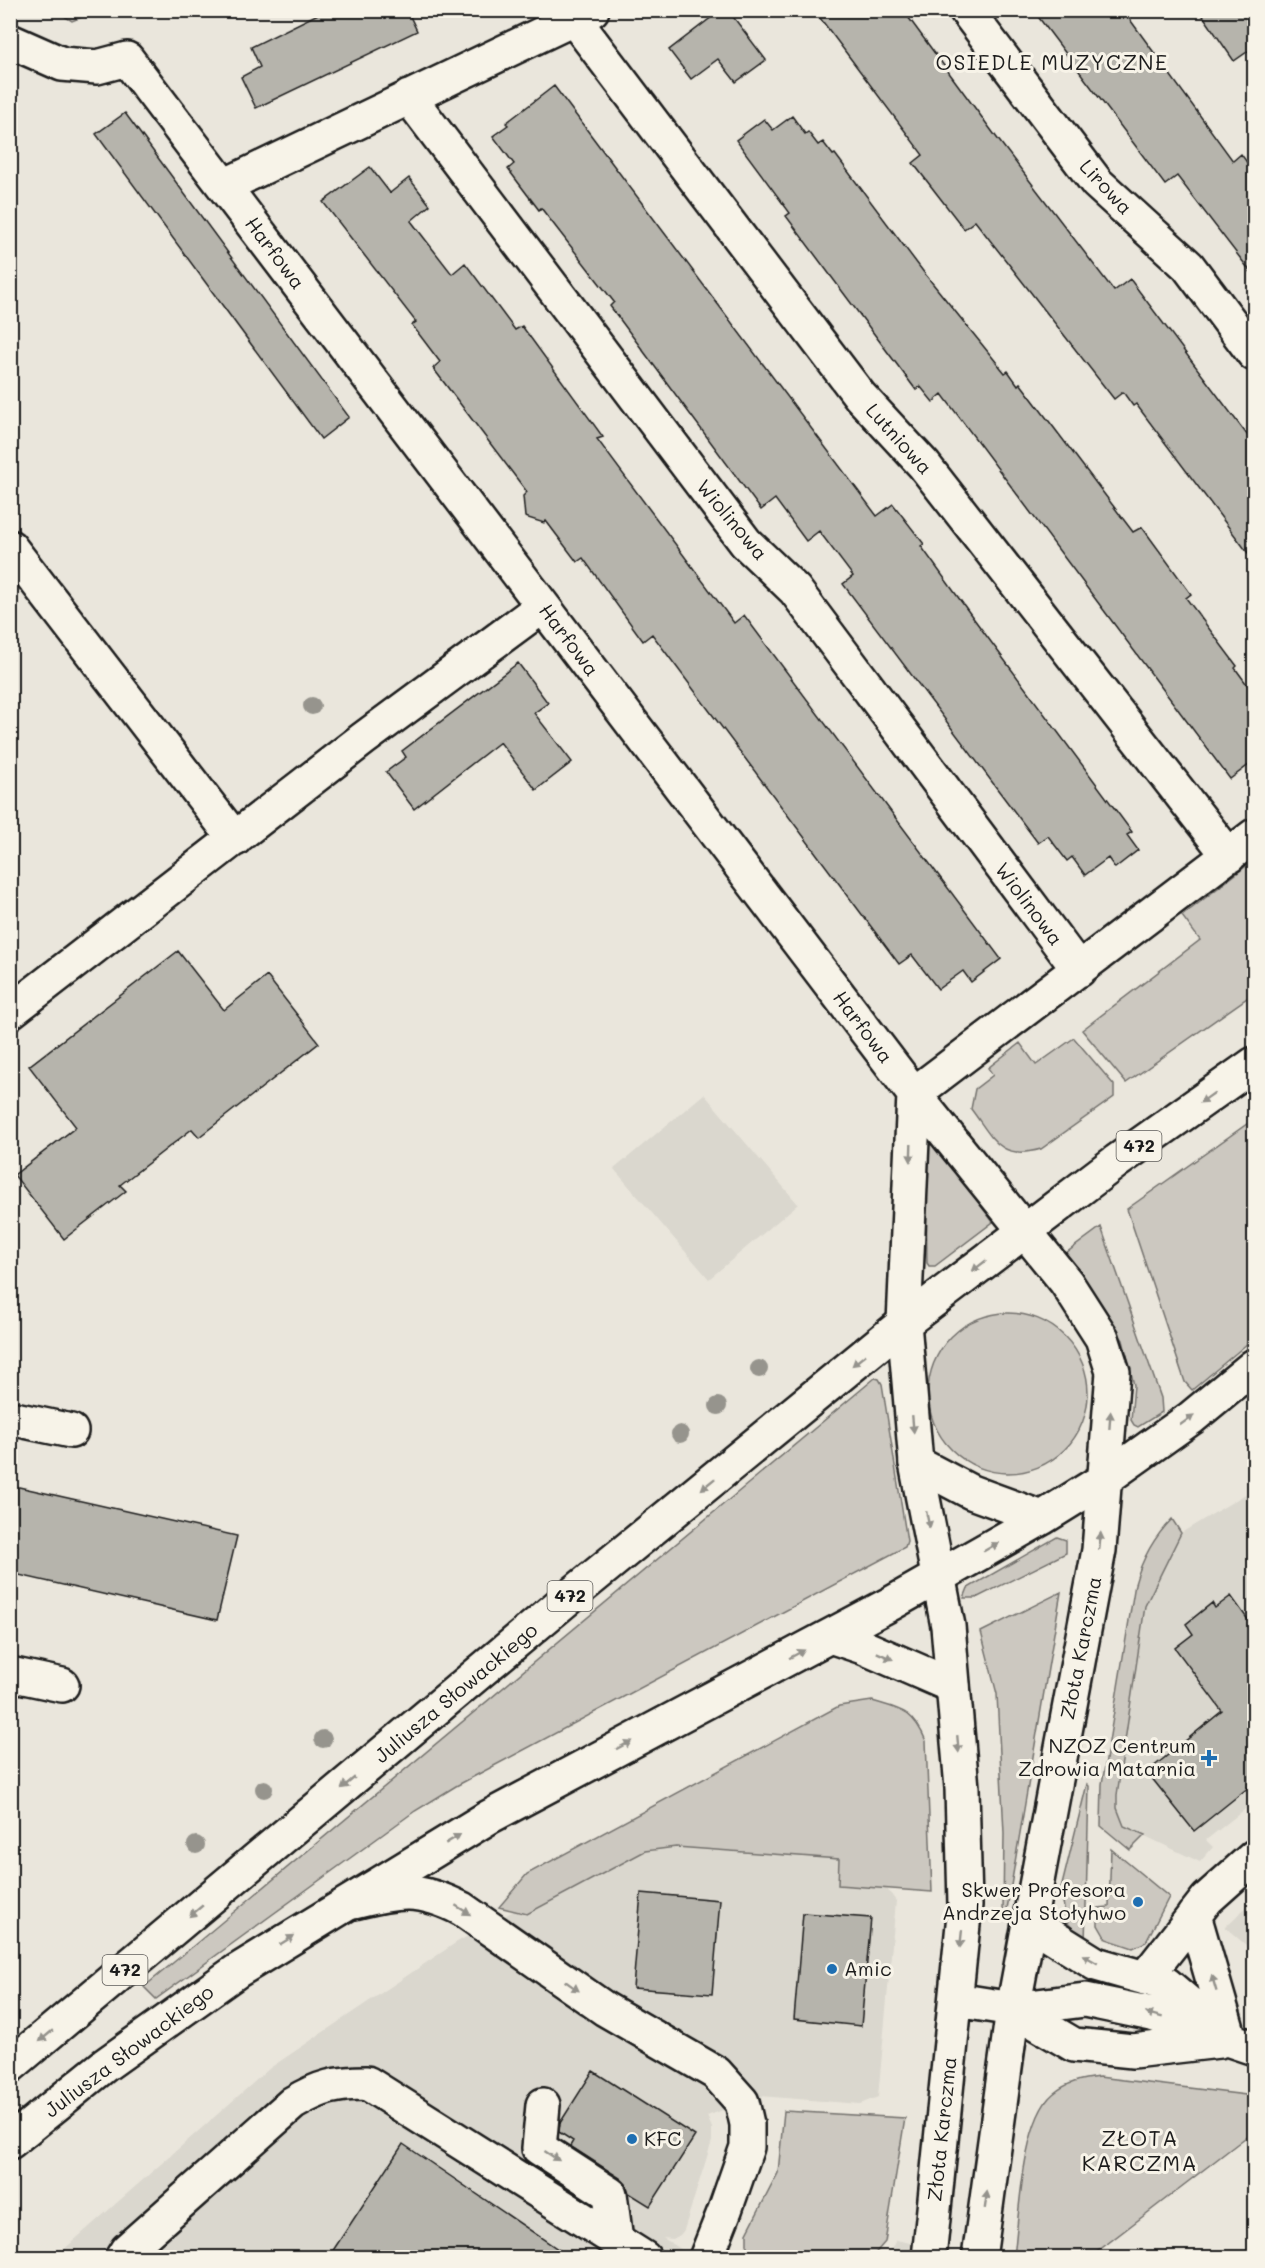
<svg xmlns="http://www.w3.org/2000/svg" width="1265" height="2268" viewBox="0 0 1265 2268" font-family="Mali,sans-serif">
  <style>
    .built { fill: #dad7ce }
    .green { fill: #ccc8c0; stroke: #74726e; stroke-width: 1.5 }
    .building { fill: #b6b4ac; stroke: #1c1c1c; stroke-width: 1.5 }
    .lines { fill: none; stroke-linecap: round; stroke-linejoin: round }
    .minor-casing { stroke: #1c1c1c; stroke-width: 38 }
    .major-casing { stroke: #1c1c1c; stroke-width: 38 }
    .minor { stroke: #f7f3e8; stroke-width: 33 }
    .major { stroke: #f7f3e8; stroke-width: 33 }
    .tree { fill: #96948d }
    .oneway { fill: #94928c }
    .poi-dot { fill: #1f6fb2; stroke: #f7f3e8; stroke-width: 2 }
    .labels { text-anchor: middle; stroke-width: 6; stroke-linejoin: round; paint-order: stroke }
    .shield { fill: #f7f3e8; stroke: #5e5c59; stroke-width: 1.5 }
    .shield-label { font-size: 18px; font-weight: bold; fill: #1c1c1c }
    .street-label { font-size: 20px; fill: #1c1c1c; stroke: #f7f3e8 }
    .poi-label { font-size: 20px; fill: #1c1c1c; stroke: #f7f3e8; text-anchor: end }
    .neighbourhood-label { font-size: 21px; letter-spacing: 1.5px; fill: #1c1c1c; stroke: #f7f3e8 }
    .quarter-label { font-size: 22px; letter-spacing: 1.5px; fill: #1c1c1c; stroke: #f7f3e8 }
  </style>
  <rect width="100%" height="100%" fill="#eae6dc"/>
  <filter id="ink" filterUnits="userSpaceOnUse"><feTurbulence type="fractalNoise" baseFrequency=".0167" numOctaves="2"/><feDisplacementMap in="SourceGraphic" scale="12" xChannelSelector="R" yChannelSelector="G"/><feConvolveMatrix kernelMatrix="1 2 1 2 8 2 1 2 1" color-interpolation-filters="sRGB"/></filter>
  <g filter="url(#ink)">
    <path class="built" d="M 704,1094 L 798,1204 L 709,1279 L 614,1169 Z
      M 1254,1489 L 1254,1802 L 1206,1840 L 1213,1847 L 1200,1862 L 1124,1826 L 1117,1808 L 1123,1742 L 1145,1606 L 1181,1533 Z
      M 827,1835 L 887,1889 L 896,1901 L 878,2097 L 860,2104 L 760,2096 L 707,2116 L 712,2128 L 712,2141 L 684,2230 L 680,2235 L 673,2239 L 663,2238 L 694,2257 L 54,2258 L 270,2068 L 457,1942 L 630,1847 Z
      M 1254,1900 L 1254,1952 L 1225,1927 Z
      M 896,2240 L 977,2257 L 887,2258 Z"/>
    <path class="green" d="M 56,11 L 97,11 L 72,21 Z
      M 1254,860 L 1254,993 L 1126,1083 L 1082,1030 L 1200,940 L 1182,916 Z
      M 1074,1038 L 1114,1085 L 1114,1097 L 1041,1149 C 999,1161 993,1138 971,1109 L 975,1089 L 993,1075 L 988,1068 L 1020,1043 L 1036,1065 Z
      M 1254,1119 L 1254,1338 L 1192,1390 L 1185,1382 L 1127,1209 Z
      M 925,1131 L 993,1222 L 935,1266 L 929,1266 L 927,1263 Z
      M 1101,1227 L 1161,1398 L 1162,1412 L 1138,1427 L 1134,1425 L 1131,1420 L 1134,1385 L 1123,1340 L 1065,1258 L 1066,1253 Z
      M928 1393a80 80 0 1 1 160 0a80 80 0 1 1-160 0Z
      M 875,1378 L 879,1379 L 882,1384 L 907,1541 L 905,1547 L 456,1786 L 415,1811 L 156,1999 L 144,1987 Z
      M 1172,1519 L 1181,1533 L 1145,1606 L 1117,1795 L 1117,1808 L 1124,1826 L 1145,1835 L 1130,1850 L 1101,1826 L 1102,1784 L 1135,1584 C 1142,1559 1153,1538 1172,1519 Z
      M 1057,1537 L 1066,1540 L 1066,1553 L 976,1598 L 964,1598 L 968,1588 Z
      M 1061,1592 L 1006,1915 L 1003,1915 L 1004,1833 L 997,1694 L 981,1632 Z
      M 872,1701 C 902,1710 913,1710 926,1741 L 932,1892 L 838,1885 L 839,1859 L 676,1847 L 645,1851 L 527,1914 L 499,1907 L 527,1874 L 839,1706 Z
      M 1087,1784 L 1089,1786 L 1085,1943 L 1066,1921 L 1061,1889 Z
      M 1111,1849 L 1169,1897 L 1146,1942 L 1133,1948 L 1106,1939 L 1098,1925 L 1098,1908 L 1109,1907 Z
      M 1099,2077 L 1254,2096 L 1254,2131 L 1090,2257 L 1014,2257 C 1019,2217 1022,2120 1053,2094 C 1067,2082 1082,2079 1099,2077 Z
      M 784,2111 L 905,2118 L 885,2242 L 872,2257 L 747,2257 L 747,2233 L 778,2173 Z"/>
    <path class="building" d="M 326,10 L 407,10 L 417,31 L 256,108 L 241,77 L 260,67 L 251,47 Z
      M 721,10 L 728,10 L 766,60 L 736,82 L 718,59 L 691,79 L 669,50 Z
      M 814,10 L 903,10 L 997,138 L 1114,291 L 1130,279 L 1254,444 L 1254,561 L 1136,404 L 1133,406 L 1123,392 L 1114,399 L 975,221 L 964,229 L 913,163 L 923,155 Z
      M 1033,10 L 1123,10 L 1233,161 L 1241,154 L 1254,172 L 1254,276 L 1177,176 L 1165,185 Z
      M 1199,10 L 1254,10 L 1254,47 L 1234,61 Z
      M 554,86 L 877,516 L 893,504 L 924,544 L 921,546 L 971,615 L 1132,832 L 1127,835 L 1138,850 L 1115,868 L 1108,858 L 1085,875 L 1072,857 L 1067,861 L 1048,836 L 1038,843 L 843,584 L 853,576 L 819,531 L 806,541 L 775,499 L 761,510 L 610,306 L 614,302 L 541,208 L 539,210 L 508,169 L 514,164 L 493,136 L 508,125 L 506,123 Z
      M 125,113 L 349,417 L 321,439 L 96,134 Z
      M 792,116 L 805,134 L 808,132 L 818,145 L 823,142 L 833,155 L 835,154 L 925,274 L 1005,373 L 1008,371 L 1018,385 L 1020,383 L 1133,532 L 1142,527 L 1191,594 L 1186,598 L 1237,666 L 1235,668 L 1254,694 L 1254,761 L 1230,779 L 942,394 L 933,402 L 920,386 L 916,390 L 786,216 L 790,213 L 736,140 L 764,119 L 773,130 Z
      M 370,167 L 390,193 L 409,178 L 430,205 L 411,221 L 452,274 L 465,263 L 515,330 L 522,326 L 603,437 L 597,439 L 734,623 L 744,615 L 1001,959 L 971,982 L 963,971 L 938,989 L 912,955 L 899,964 L 652,634 L 643,641 L 583,558 L 577,562 L 546,521 L 544,523 L 525,517 L 523,496 L 527,492 L 433,368 L 440,362 L 412,325 L 416,322 L 323,202 Z
      M 518,663 L 548,703 L 534,713 L 572,762 L 536,790 L 500,742 L 414,809 L 386,772 L 406,757 L 402,751 Z
      M 178,951 L 224,1010 L 267,976 L 319,1043 L 199,1137 L 192,1129 L 120,1185 L 126,1191 L 64,1239 L 14,1175 L 76,1127 L 29,1066 Z
      M 10,1485 L 237,1536 L 217,1620 L 10,1573 Z
      M 1231,1596 L 1254,1628 L 1254,1783 L 1194,1831 L 1147,1772 L 1222,1711 L 1175,1648 L 1193,1634 L 1186,1624 L 1212,1603 L 1215,1608 Z
      M 641,1893 L 720,1900 L 712,1994 L 633,1988 Z
      M 803,1913 L 871,1918 L 861,2026 L 794,2019 Z
      M 593,2071 L 695,2136 L 650,2206 L 629,2193 L 626,2184 L 620,2178 L 570,2146 L 573,2141 L 559,2132 L 560,2123 Z
      M 403,2144 L 571,2258 L 328,2258 Z"/>
    <g class="lines">
      <defs>
        <path id="minor" d="M 966,10 L 1097,183 L 1188,266 L 1254,354
          M 574,19 L 860,396 L 924,465 L 1229,856
          M 10,41 L 62,64 L 97,67 L 127,59 L 914,1094 L 1066,1282 L 1102,1338 L 1113,1372 L 1099,1550 L 1013,2009 L 979,2258
          M 409,97 L 746,543 L 795,590 L 1079,970
          M 224,186 L 592,10
          M 10,547 L 235,839
          M 10,1012 L 363,739 L 543,606
          M 914,1094 L 904,1323 L 916,1463 L 948,1626 L 962,1788 L 965,1905 L 929,2258
          M 914,1094 L 1254,836
          M 10,1418 L 71,1431
          M 10,1674 L 62,1685
          M 354,1902 C 399,1891 419,1887 462,1909 L 605,2009 L 716,2073 L 742,2102 L 747,2124 L 747,2147 L 725,2210 L 706,2258
          M 1194,1915 L 1230,2039
          M 1029,1922 L 1096,1964 L 1166,1984 L 1220,2030
          M 1145,1978 L 1207,1899 L 1254,1857
          M 956,2000 L 1013,2009 L 1085,2000 L 1152,2014 L 1254,2048
          M 1013,2009 L 1074,2045 L 1133,2051 L 1219,2041
          M 543,2105 L 539,2148 L 610,2194 L 616,2240
          M 122,2258 L 127,2250 L 293,2103 C 320,2087 336,2083 367,2083 L 644,2258"/>
        <path id="major" d="M 916,1463 L 971,1492 L 1042,1518
          M 830,1636 L 863,1647 L 953,1686
          M 10,2066 L 574,1593 L 904,1323 L 1117,1161 L 1254,1064
          M 10,2142 L 105,2065 L 237,1971 L 489,1817 L 892,1603 L 1042,1518 L 1105,1479 L 1191,1418 L 1254,1366"/>
      </defs>
      <use href="#minor" class="minor-casing"/>
      <use href="#major" class="major-casing"/>
      <use href="#minor" class="minor"/>
      <use href="#major" class="major"/>
    </g>
    <g class="tree">
      <circle cx="312" cy="706" r="9"/>
      <circle cx="759" cy="1369" r="9"/>
      <circle cx="718" cy="1406" r="9"/>
      <circle cx="680" cy="1434" r="9"/>
      <circle cx="323" cy="1739" r="9"/>
      <circle cx="264" cy="1789" r="9"/>
      <circle cx="196" cy="1845" r="9"/>
    </g>
    <defs><path id="oneway-solid" d="M-6-.8H1V-3.2L6.5 0L1 3.2V.8H-6Z" transform="scale(1.5)"/></defs>
    <g class="oneway">
      <use href="#oneway-solid" transform="translate(1207 1098) rotate(145)"/>
      <use href="#oneway-solid" transform="translate(911 1153) rotate(92)"/>
      <use href="#oneway-solid" transform="translate(979 1266) rotate(142)"/>
      <use href="#oneway-solid" transform="translate(859 1360) rotate(141)"/>
      <use href="#oneway-solid" transform="translate(1110 1420) rotate(-86)"/>
      <use href="#oneway-solid" transform="translate(1187 1420) rotate(-36)"/>
      <use href="#oneway-solid" transform="translate(913 1424) rotate(85)"/>
      <use href="#oneway-solid" transform="translate(708 1484) rotate(141)"/>
      <use href="#oneway-solid" transform="translate(928 1520) rotate(78)"/>
      <use href="#oneway-solid" transform="translate(1100 1541) rotate(-85)"/>
      <use href="#oneway-solid" transform="translate(991 1547) rotate(-30)"/>
      <use href="#oneway-solid" transform="translate(797 1654) rotate(-28)"/>
      <use href="#oneway-solid" transform="translate(885 1656) rotate(24)"/>
      <use href="#oneway-solid" transform="translate(958 1744) rotate(85)"/>
      <use href="#oneway-solid" transform="translate(624 1745) rotate(-28)"/>
      <use href="#oneway-solid" transform="translate(348 1783) rotate(140)"/>
      <use href="#oneway-solid" transform="translate(453 1839) rotate(-31)"/>
      <use href="#oneway-solid" transform="translate(463 1910) rotate(32)"/>
      <use href="#oneway-solid" transform="translate(196 1911) rotate(140)"/>
      <use href="#oneway-solid" transform="translate(961 1939) rotate(96)"/>
      <use href="#oneway-solid" transform="translate(287 1940) rotate(-32)"/>
      <use href="#oneway-solid" transform="translate(1090 1959) rotate(-150)"/>
      <use href="#oneway-solid" transform="translate(1214 1983) rotate(-106)"/>
      <use href="#oneway-solid" transform="translate(572 1986) rotate(35)"/>
      <use href="#oneway-solid" transform="translate(1154 2015) rotate(-165)"/>
      <use href="#oneway-solid" transform="translate(46 2036) rotate(140)"/>
      <use href="#oneway-solid" transform="translate(552 2156) rotate(33)"/>
      <use href="#oneway-solid" transform="translate(986 2200) rotate(-82)"/>
    </g>
  </g>
  <g class="poi-dot">
    <path d="M1206 1749h6v6h6v6h-6v6h-6v-6h-6v-6h6z"/>
    <circle cx="1138" cy="1902" r="6"/>
    <circle cx="832" cy="1969" r="6"/>
    <circle cx="632" cy="2139" r="6"/>
  </g>
  <g class="labels">
    <g class="shield">
      <rect x="1116.5" y="1131" width="45" height="30" rx="4.5"/>
      <rect x="547.5" y="1581" width="45" height="30" rx="4.5"/>
      <rect x="102.5" y="1955" width="45" height="30" rx="4.5"/>
    </g>
    <g class="shield-label">
      <text x="1139" y="1152">472</text>
      <text x="570" y="1602">472</text>
      <text x="125" y="1976">472</text>
    </g>
    <g class="street-label">
      <text transform="translate(1106 187) rotate(47)" y="7">Lirowa</text>
      <text transform="translate(275 253) rotate(53)" y="7">Harfowa</text>
      <text transform="translate(899 439) rotate(48)" y="7">Lutniowa</text>
      <text transform="translate(732 520) rotate(50)" y="7">Wiolinowa</text>
      <text transform="translate(569 640) rotate(53)" y="7">Harfowa</text>
      <text transform="translate(1029 904) rotate(53)" y="7">Wiolinowa</text>
      <text transform="translate(863 1027) rotate(53)" y="7">Harfowa</text>
      <text transform="translate(1081 1648) rotate(-79)" y="7">Złota Karczma</text>
      <text transform="translate(456 1693) rotate(-40)" y="7">Juliusza Słowackiego</text>
      <text transform="translate(129 2051) rotate(-37)" y="7">Juliusza Słowackiego</text>
      <text transform="translate(942 2129) rotate(-84)" y="7">Złota Karczma</text>
    </g>
    <g class="poi-label">
      <text x="1196" y="1753">NZOZ Centrum<tspan x="1196" dy="23">Zdrowia Matarnia</tspan></text>
      <text x="1126" y="1897">Skwer Profesora<tspan x="1126" dy="23">Andrzeja Stołyhwo</tspan></text>
      <text x="844" y="1976" text-anchor="start">Amic</text>
      <text x="644" y="2146" text-anchor="start">KFC</text>
    </g>
    <g class="neighbourhood-label">
      <text x="1052" y="70">OSIEDLE MUZYCZNE</text>
    </g>
    <g class="quarter-label">
      <text x="1140" y="2146">ZŁOTA<tspan x="1140" dy="25">KARCZMA</tspan></text>
    </g>
  </g>
  <rect width="1265" height="2268" fill="none" stroke="#f7f3e8" stroke-width="36"/>
  <rect x="18" y="18" width="1229" height="2232" fill="none" stroke="#1c1c1c" stroke-width="2" filter="url(#ink)"/>
</svg>
